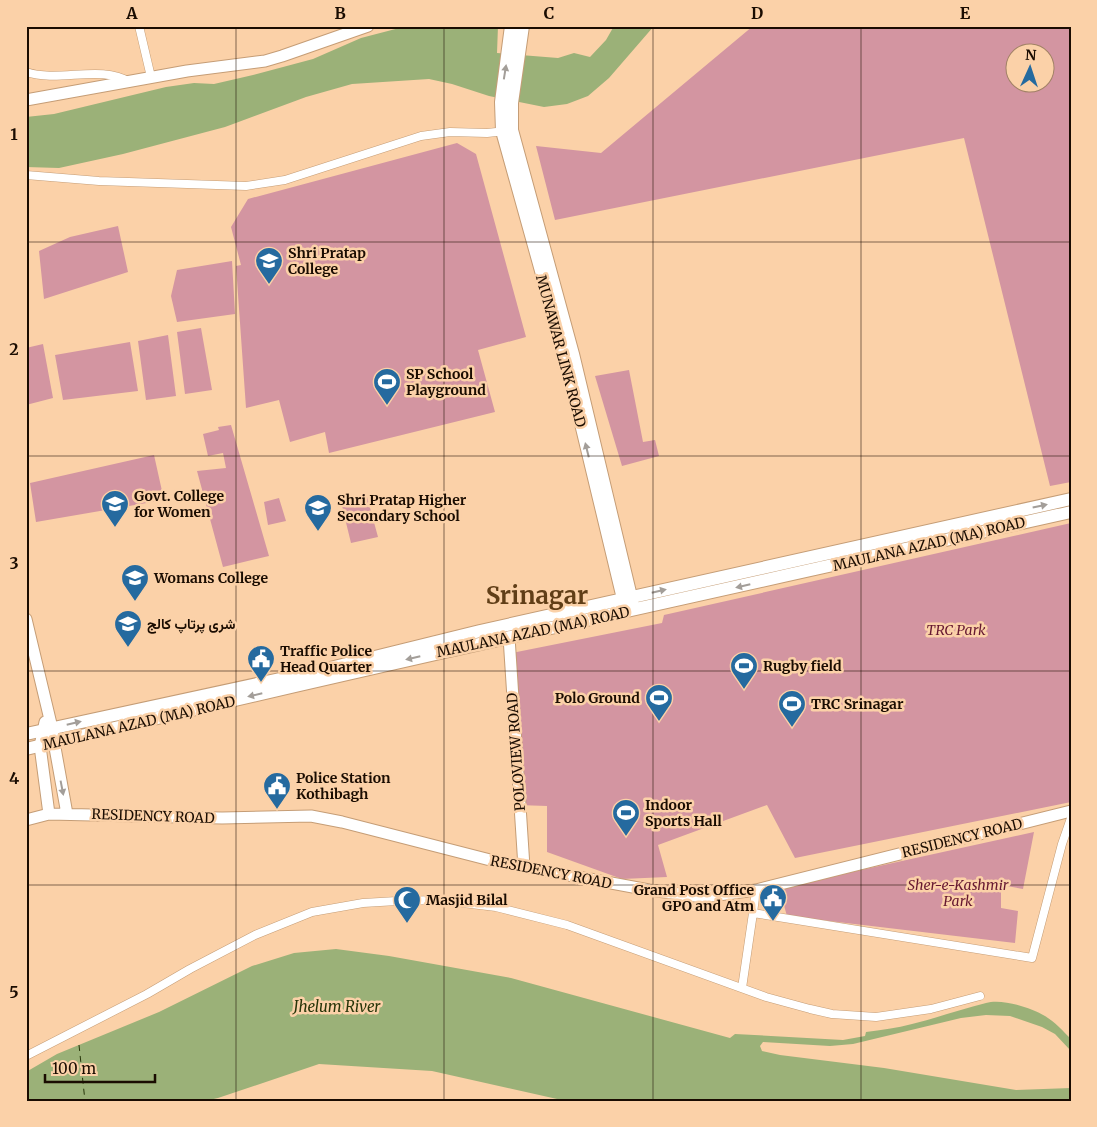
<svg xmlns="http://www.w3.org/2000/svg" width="1097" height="1127" viewBox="0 0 1097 1127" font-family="Merriweather,Vazirmatn,serif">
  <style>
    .green { fill: #d395a1; fill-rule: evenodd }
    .water { fill: #9bb178 }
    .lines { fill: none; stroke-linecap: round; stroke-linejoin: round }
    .ferry { stroke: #273509; stroke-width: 1; stroke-dasharray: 6 5; stroke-linecap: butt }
    .street-casing { stroke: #c59d76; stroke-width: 9 }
    .secondary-casing { stroke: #c59d76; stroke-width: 13 }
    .primary-casing { stroke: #c59d76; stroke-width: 14 }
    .street { stroke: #fff; stroke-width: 8 }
    .secondary { stroke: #fff; stroke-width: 11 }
    .primary { stroke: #fff; stroke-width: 12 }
    .oneway { fill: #a39e99 }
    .grid { fill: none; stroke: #1a0c01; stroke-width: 1; stroke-opacity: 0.55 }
    .labels { text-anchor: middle; stroke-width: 5; stroke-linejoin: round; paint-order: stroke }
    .poi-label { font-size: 14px; font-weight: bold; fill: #1a0c01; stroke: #fbd1a8; text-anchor: start }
    .street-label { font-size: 14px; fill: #1a0c01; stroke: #fbd1a8 }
    .park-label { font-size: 14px; font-style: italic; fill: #661831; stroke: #fbd1a8 }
    .water-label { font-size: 15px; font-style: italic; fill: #273509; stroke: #fbd1a8 }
    .town-label { font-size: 24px; font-weight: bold; fill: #603e17; stroke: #fbd1a8 }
    .neatline { fill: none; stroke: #1a0c01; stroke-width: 2 }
    .grid-label { font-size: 16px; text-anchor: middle; font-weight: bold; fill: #1a0c01 }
  </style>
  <rect width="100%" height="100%" fill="#fbd1a8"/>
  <path class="green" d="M 753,26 L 1071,26 L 1071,482 L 1050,486 L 964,138 L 555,220 L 536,146 L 601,153 ZM 1014,52 L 1044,52 L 1044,82 L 1014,82 Z
    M 457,143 L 476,154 L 526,337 L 478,350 L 495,412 L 329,453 L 325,432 L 290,442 L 279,400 L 246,408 L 236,266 L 241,265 L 231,227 L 248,199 Z
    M 118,226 L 128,272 L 44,299 L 39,251 L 70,237 Z
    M 232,261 L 235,314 L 177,322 L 171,296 L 177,270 Z
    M 201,328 L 212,390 L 185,394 L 177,332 Z
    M 168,335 L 176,396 L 146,400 L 138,341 Z
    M 130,342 L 138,391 L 63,400 L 55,355 Z
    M 43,344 L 53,398 L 26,405 L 26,348 Z
    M 629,370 L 643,442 L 655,440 L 659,456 L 622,466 L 595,376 Z
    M 231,425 L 269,556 L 223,567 L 197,471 L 226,468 L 223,453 L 208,456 L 203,434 L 219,430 L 218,427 Z
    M 154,455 L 164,500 L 36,522 L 30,483 Z
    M 366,493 L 378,537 L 351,543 L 341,502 Z
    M 279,498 L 286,521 L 268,525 L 264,502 Z
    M 1071,523 L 1071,802 L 795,858 L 767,805 L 658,845 L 667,877 L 622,879 L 547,852 L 547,806 L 518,805 L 507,654 L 662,623 L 664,615 Z
    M 1034,832 L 1023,889 L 1001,885 L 1001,908 L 1018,911 L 1015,943 L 787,916 L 779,888 Z"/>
  <path class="water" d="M 407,26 L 498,26 L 497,53 L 558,58 L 574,53 L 590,57 L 606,40 L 614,26 L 654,26 L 609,78 L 588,96 L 567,104 L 544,107 L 489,96 L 452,84 L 429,79 L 352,84 L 306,97 L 225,127 L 123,154 L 59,168 L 26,167 L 26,117 L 54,114 L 166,87 L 194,83 L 214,84 L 253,75 L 313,59 L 361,38 Z
    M 336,949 L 389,956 L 511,978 L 730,1038 L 735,1034 L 843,1040 L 865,1036 L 866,1032 C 881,1030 897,1028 912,1024 C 937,1018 961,1009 986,1003 C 1002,998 1031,1008 1045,1016 C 1055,1022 1063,1031 1071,1039 L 1071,1051 L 1055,1034 L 1042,1027 L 1010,1016 L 986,1015 L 961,1018 L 853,1044 L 830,1046 L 763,1042 L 760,1046 L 762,1051 L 780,1055 L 884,1068 L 1016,1090 L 1071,1088 L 1071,1101 L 566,1101 L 432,1071 L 319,1064 L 218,1098 L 205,1101 L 26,1101 L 26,1072 L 57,1054 L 159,1012 L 252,966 L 294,953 Z"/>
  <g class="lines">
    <path class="ferry" d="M 79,1045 L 85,1101"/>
    <defs>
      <path id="street" d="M 139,26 L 151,77
        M 26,72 C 60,83 100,64 130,82
        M 26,175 L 99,181 L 246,186 L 285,180 L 421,136 L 450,132 L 487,133 L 506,131
        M 756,890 L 753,913 L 1032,958 L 1062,844 L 1071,818
        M 742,988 L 753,913
        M 26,1056 L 147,994 L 190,969 L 255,935 L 312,912 L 363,903 L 397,901 L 438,900 L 496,907 L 567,925 L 766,997 L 810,1009 L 832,1014 L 876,1017 L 931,1009 L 980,996"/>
      <path id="secondary" d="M 26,100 L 187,71 L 265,61 L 282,56 L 368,26
        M 26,619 L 52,728 L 54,742 L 67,814
        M 509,637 L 524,867
        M 45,722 L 40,746 L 49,814
        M 26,820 L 49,814 L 222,818 L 311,816 L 342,822 L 498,862 L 649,890 L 703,897 L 756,890 L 1071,811"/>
      <path id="primary" d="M 511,26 L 501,102 L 502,131 L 565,357 L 625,607
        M 523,26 L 512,103 L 512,130 L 573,354 L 633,605
        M 26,734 L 322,670 L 480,631 L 1071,499
        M 26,749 C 374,666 722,590 1071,512"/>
    </defs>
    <use href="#street" class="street-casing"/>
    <use href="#secondary" class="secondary-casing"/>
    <use href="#primary" class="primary-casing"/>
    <use href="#street" class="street"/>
    <use href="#secondary" class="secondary"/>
    <use href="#primary" class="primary"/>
  </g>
  <defs><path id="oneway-solid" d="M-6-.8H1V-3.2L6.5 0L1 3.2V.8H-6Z" transform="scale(1.25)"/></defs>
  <g class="oneway">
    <use href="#oneway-solid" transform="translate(505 72) rotate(-81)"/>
    <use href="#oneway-solid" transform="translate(587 450) rotate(-104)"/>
    <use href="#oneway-solid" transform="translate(1040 506) rotate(-12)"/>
    <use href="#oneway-solid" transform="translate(743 586) rotate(167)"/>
    <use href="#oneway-solid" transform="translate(659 591) rotate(-13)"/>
    <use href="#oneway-solid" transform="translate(413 658) rotate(167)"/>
    <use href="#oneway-solid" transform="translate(255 695) rotate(167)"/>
    <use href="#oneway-solid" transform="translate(74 723) rotate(-13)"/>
    <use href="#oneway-solid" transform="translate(62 788) rotate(79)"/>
  </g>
  <path class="grid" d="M 236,26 L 236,1101M 444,26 L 444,1101M 653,26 L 653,1101M 861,26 L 861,1101M 26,242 L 1071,242M 26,456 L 1071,456M 26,671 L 1071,671M 26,885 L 1071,885"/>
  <defs>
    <symbol id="university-pin" viewBox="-11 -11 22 30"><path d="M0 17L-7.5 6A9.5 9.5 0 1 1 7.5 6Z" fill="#256a9f" stroke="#fbd1a8"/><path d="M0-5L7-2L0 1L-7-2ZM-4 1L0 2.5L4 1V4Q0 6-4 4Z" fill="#fff"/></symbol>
    <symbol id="stadium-pin" viewBox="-11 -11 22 30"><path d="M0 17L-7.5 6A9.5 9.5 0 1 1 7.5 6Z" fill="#256a9f" stroke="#fbd1a8"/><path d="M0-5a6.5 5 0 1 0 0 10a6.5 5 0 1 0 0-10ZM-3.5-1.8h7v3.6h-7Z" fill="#fff"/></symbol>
    <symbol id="school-pin" viewBox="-11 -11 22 30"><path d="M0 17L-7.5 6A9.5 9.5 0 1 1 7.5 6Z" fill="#256a9f" stroke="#fbd1a8"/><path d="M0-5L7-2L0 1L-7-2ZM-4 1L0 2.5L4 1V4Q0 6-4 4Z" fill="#fff"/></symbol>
    <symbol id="civic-pin" viewBox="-11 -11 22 30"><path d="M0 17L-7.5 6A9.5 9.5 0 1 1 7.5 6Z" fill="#256a9f" stroke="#fbd1a8"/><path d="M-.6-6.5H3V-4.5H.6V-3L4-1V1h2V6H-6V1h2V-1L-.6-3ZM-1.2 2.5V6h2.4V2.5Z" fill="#fff"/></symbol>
    <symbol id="mosque-pin" viewBox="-11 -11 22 30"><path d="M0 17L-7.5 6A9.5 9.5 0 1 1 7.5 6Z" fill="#256a9f" stroke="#fbd1a8"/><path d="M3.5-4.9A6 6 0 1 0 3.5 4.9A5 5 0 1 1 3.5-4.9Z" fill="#fff"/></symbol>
  </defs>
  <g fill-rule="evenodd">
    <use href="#university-pin" x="253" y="245" width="32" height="43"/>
    <use href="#stadium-pin" x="371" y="366" width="32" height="43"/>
    <use href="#university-pin" x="99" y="488" width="32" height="43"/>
    <use href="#school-pin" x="302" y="492" width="32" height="43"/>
    <use href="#school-pin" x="119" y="562" width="32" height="43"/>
    <use href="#university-pin" x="112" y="608" width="32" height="43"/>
    <use href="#civic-pin" x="245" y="643" width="32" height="43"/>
    <use href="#stadium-pin" x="728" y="650" width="32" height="43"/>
    <use href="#stadium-pin" x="643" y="682" width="32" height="43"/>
    <use href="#stadium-pin" x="776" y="688" width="32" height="43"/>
    <use href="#civic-pin" x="261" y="770" width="32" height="43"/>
    <use href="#stadium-pin" x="610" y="797" width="32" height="43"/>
    <use href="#civic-pin" x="757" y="882" width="32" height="43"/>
    <use href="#mosque-pin" x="391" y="884" width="32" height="43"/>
  </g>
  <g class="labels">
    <g class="poi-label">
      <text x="288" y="258">Shri Pratap<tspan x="288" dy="16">College</tspan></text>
      <text x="406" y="379">SP School<tspan x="406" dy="16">Playground</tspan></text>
      <text x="134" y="501">Govt. College<tspan x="134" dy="16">for Women</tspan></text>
      <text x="337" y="505">Shri Pratap Higher<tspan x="337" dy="16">Secondary School</tspan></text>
      <text x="154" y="583">Womans College</text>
      <text x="147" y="629">شری پرتاپ کالج</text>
      <text x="280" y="656">Traffic Police<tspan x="280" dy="16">Head Quarter</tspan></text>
      <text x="763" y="671">Rugby field</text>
      <text x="640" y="703" text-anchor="end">Polo Ground</text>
      <text x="811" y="709">TRC Srinagar</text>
      <text x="296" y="783">Police Station<tspan x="296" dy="16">Kothibagh</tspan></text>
      <text x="645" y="810">Indoor<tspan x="645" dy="16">Sports Hall</tspan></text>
      <text x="754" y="895" text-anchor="end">Grand Post Office<tspan x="754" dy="16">GPO and Atm</tspan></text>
      <text x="426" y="905">Masjid Bilal</text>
    </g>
    <g class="street-label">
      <text transform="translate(561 351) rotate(75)" y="5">MUNAWAR LINK ROAD</text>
      <text transform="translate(929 544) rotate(-13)" y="5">MAULANA AZAD (MA) ROAD</text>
      <text transform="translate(533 632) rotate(-12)" y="5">MAULANA AZAD (MA) ROAD</text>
      <text transform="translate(139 723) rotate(-13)" y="5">MAULANA AZAD (MA) ROAD</text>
      <text transform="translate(516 752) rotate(-94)" y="5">POLOVIEW ROAD</text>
      <text transform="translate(153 816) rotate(2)" y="5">RESIDENCY ROAD</text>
      <text transform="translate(962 838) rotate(-14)" y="5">RESIDENCY ROAD</text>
      <text transform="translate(551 872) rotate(11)" y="5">RESIDENCY ROAD</text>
    </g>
    <g class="park-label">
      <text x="956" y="635">TRC Park</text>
      <text x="958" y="890">Sher-e-Kashmir<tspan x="958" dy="16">Park</tspan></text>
    </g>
    <g class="water-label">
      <text x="337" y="1012">Jhelum River</text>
    </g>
    <g class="town-label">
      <text x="537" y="604">Srinagar</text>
    </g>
  </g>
  <rect width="1097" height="1127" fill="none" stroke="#fbd1a8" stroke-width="55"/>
  <g transform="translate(1030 68) rotate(3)"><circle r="24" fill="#fbd1a8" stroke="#a18265"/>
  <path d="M0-4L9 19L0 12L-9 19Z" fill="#256a9f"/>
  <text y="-8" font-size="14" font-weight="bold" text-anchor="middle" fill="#1a0c01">N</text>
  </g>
  <path d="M45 1074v8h110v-8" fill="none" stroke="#1a0c01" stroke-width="2.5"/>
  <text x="52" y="1074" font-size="15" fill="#1a0c01" stroke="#fbd1a8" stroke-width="4" paint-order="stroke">100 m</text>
  <rect x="28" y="28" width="1042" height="1072" class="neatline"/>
  <g class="grid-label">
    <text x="132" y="19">A</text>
    <text x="340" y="19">B</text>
    <text x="549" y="19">C</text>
    <text x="757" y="19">D</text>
    <text x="965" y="19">E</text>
    <text x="14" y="140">1</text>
    <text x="14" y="355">2</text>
    <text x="14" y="569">3</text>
    <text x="14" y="784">4</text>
    <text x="14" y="998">5</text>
  </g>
</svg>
